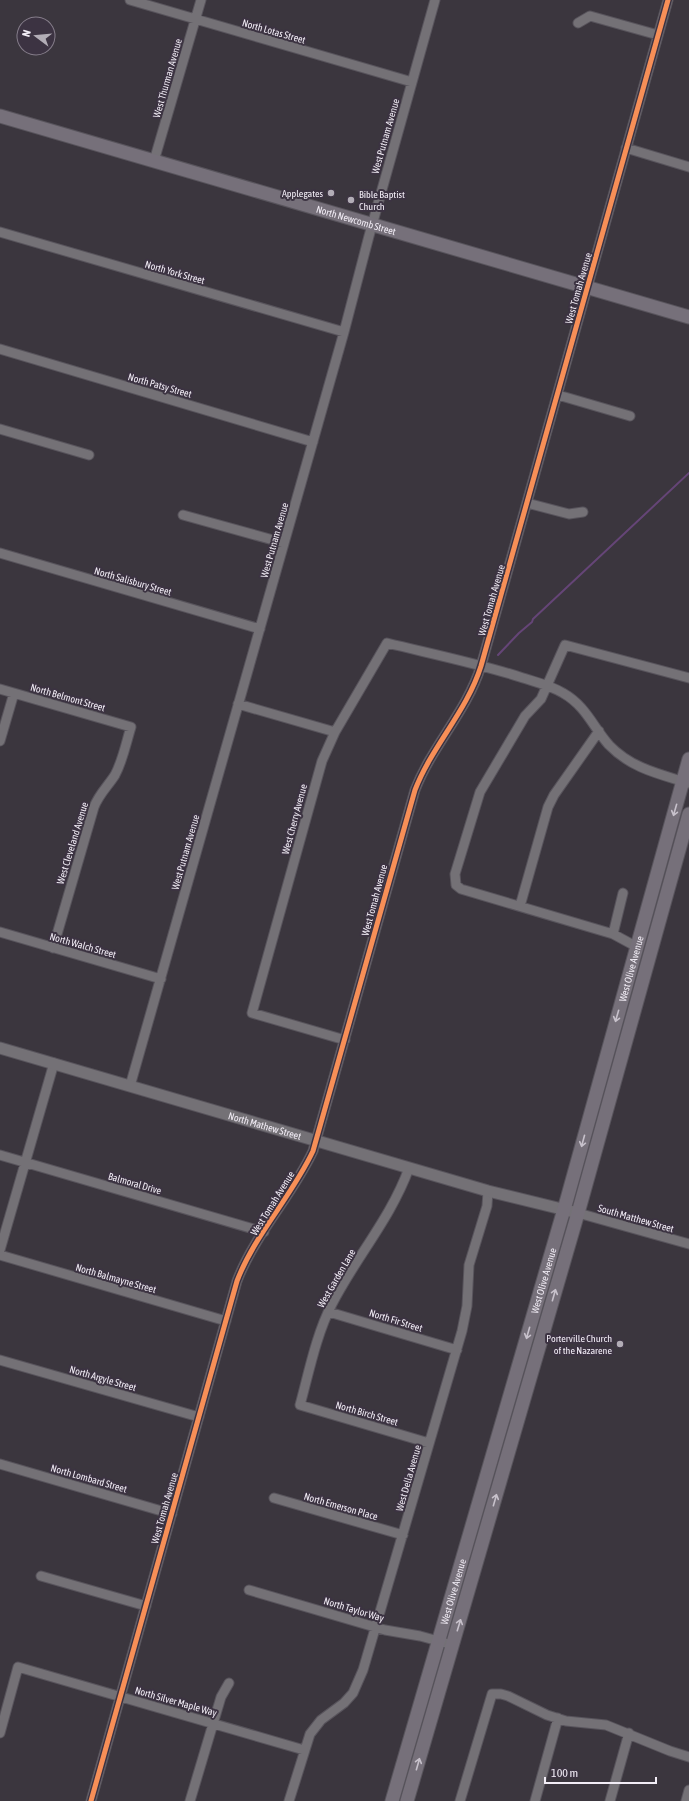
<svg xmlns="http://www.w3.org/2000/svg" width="689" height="1801" viewBox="0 0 689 1801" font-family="'Asap Condensed',sans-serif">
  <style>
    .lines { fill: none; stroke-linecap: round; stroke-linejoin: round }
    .stream { stroke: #654577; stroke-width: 2 }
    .minor-casing { stroke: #58545c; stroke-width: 11 }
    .tertiary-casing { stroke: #58545c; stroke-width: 13 }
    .secondary-casing { stroke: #58545c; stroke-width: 15 }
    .minor { stroke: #747176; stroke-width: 9 }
    .tertiary { stroke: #747176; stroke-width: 11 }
    .secondary { stroke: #76707a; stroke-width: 13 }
    .cycleway-casing { stroke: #3c3342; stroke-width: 8 }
    .cycleway { stroke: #f78f57; stroke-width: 5 }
    .oneway { stroke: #c7c1cb }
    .poi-dot { fill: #b2adb6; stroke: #3c3342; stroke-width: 1.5 }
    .labels { text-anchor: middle; stroke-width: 4; stroke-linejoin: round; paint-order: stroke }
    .street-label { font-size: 10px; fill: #f2edf6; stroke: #3c3342 }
    .poi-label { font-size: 10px; fill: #f2edf6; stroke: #3c3342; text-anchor: end }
  </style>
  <rect width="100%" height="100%" fill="#3b363e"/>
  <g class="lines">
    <path class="stream" d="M 498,655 L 519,633 L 532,622 L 533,619 L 689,473"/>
    <defs>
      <path id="minor" d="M 130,0 L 412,82
        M 578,23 L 590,16 L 658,35
        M 626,148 L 689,167
        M 154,161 L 201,0
        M 0,232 L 344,332
        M 0,349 L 313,442
        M 558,395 L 630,416
        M 0,429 L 89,455
        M 527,503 L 569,514 L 583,512
        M 183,515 L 284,543
        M 0,553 L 260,629
        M 0,689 L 131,727 C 126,743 123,760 115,775 C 108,786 99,794 94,807 L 53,948
        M 238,704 L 335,732
        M 0,741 L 14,693
        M 520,906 L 548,807 L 554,795 L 599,731
        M 0,932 L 161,979
        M 613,934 L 623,893
        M 637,947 L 613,934 L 461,889 L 456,885 L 455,874 L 480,792 L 525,716 L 541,699 L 565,645 L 689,678
        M 345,1040 L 252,1013 L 322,761 L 335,732 L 387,643 C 432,654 477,663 520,677 C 535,682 550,685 563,693 C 586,706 593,727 609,745 C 631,768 659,774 688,783
        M 130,1086 L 344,332 L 369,236 L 435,0
        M 0,1155 L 264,1232
        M 409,1168 C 391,1218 356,1257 332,1304 C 316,1335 309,1372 300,1405 L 429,1443
        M 578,1213 L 689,1244
        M 0,1250 L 54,1063
        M 0,1255 L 226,1321
        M 329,1312 L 457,1350
        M 0,1360 L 199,1417
        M 0,1464 L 172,1514
        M 274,1498 L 403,1535
        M 41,1576 L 146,1606
        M 249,1590 L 385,1630 L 420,1636 L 453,1645
        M 0,1733 L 18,1667 L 304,1750
        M 91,1801 L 237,1281 C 255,1234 292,1196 313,1151 L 415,790 C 432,746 467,711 481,666 L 668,0
        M 190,1801 L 221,1697 L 229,1683
        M 289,1801 L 310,1734 L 321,1720 L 344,1703 L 353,1693 L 363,1670 L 462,1331 L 467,1306 L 469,1265 L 487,1206 L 488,1191
        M 460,1801 L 492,1694 L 501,1694 L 508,1696 L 547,1715 L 566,1721 L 606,1725 L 670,1751 L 689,1757
        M 535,1801 L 558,1718
        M 610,1801 L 629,1733
        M 686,1801 L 689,1790"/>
      <g id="tertiary">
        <path id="s1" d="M 0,1048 L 488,1191 L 578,1213"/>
      </g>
      <g id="secondary">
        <path id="s2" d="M 0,116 L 689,317"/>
        <path id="s3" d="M 392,1801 L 567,1199 L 689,759"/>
        <path d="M 407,1801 L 578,1213 L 689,814"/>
      </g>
    </defs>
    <use href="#minor" class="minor-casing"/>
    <use href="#tertiary" class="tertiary-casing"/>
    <use href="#secondary" class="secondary-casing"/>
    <use href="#minor" class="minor"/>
    <use href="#tertiary" class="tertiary"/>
    <use href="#secondary" class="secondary"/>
    <defs>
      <path id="cycleway" d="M 91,1801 L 237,1281 C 255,1234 292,1196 313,1151 L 415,790 C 432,746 467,711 481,666 L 668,0"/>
    </defs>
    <use href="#cycleway" class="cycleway-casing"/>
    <use href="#cycleway" class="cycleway"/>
  </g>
  <defs><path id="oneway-shaft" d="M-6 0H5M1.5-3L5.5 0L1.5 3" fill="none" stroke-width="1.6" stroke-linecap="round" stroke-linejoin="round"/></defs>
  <g class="oneway">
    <use href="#oneway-shaft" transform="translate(675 810) rotate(106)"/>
    <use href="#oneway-shaft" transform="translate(617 1016) rotate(106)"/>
    <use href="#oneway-shaft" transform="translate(583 1141) rotate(105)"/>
    <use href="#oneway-shaft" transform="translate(554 1295) rotate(-74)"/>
    <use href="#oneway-shaft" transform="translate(528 1333) rotate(106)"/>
    <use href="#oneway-shaft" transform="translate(495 1500) rotate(-74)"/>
    <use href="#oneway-shaft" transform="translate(459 1625) rotate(-73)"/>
    <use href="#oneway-shaft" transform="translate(418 1764) rotate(-74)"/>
  </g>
  <g class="poi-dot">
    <circle cx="331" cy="193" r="4"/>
    <circle cx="351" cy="200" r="4"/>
    <circle cx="620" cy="1344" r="4"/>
  </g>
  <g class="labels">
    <g class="street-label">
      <text transform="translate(274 31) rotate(16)" y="4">North Lotas Street</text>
      <text transform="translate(167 78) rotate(-74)" y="4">West Thurman Avenue</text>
      <text transform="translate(385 136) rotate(-74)" y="4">West Putnam Avenue</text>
      <text dy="4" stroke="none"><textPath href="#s2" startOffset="371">North Newcomb Street</textPath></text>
      <text transform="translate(175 272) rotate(16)" y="4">North York Street</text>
      <text transform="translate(578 288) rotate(-74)" y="4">West Tomah Avenue</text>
      <text transform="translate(160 385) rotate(16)" y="4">North Patsy Street</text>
      <text transform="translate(274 540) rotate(-74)" y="4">West Putnam Avenue</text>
      <text transform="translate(133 581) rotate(16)" y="4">North Salisbury Street</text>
      <text transform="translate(491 600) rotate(-74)" y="4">West Tomah Avenue</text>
      <text transform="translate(68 697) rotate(16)" y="4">North Belmont Street</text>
      <text transform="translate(294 819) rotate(-75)" y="4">West Cherry Avenue</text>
      <text transform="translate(72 843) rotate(-73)" y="4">West Cleveland Avenue</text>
      <text transform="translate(185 852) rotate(-74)" y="4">West Putnam Avenue</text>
      <text transform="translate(374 900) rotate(-75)" y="4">West Tomah Avenue</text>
      <text transform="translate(83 945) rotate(16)" y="4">North Walch Street</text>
      <text dy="4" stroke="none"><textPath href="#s3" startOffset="866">West Olive Avenue</textPath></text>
      <text dy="4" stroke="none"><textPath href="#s1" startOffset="276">North Mathew Street</textPath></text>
      <text transform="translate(135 1183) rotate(16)" y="4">Balmoral Drive</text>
      <text transform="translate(272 1203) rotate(-58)" y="4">West Tomah Avenue</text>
      <text transform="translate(636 1218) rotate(16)" y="4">South Matthew Street</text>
      <text transform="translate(116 1278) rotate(16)" y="4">North Balmayne Street</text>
      <text transform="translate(336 1278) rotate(-60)" y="4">West Garden Lane</text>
      <text dy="4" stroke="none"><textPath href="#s3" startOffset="542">West Olive Avenue</textPath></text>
      <text transform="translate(396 1320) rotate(17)" y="4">North Fir Street</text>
      <text transform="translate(103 1378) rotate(16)" y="4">North Argyle Street</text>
      <text transform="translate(367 1413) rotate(16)" y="4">North Birch Street</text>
      <text transform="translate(89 1478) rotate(16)" y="4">North Lombard Street</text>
      <text transform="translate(408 1478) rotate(-74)" y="4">West Della Avenue</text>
      <text transform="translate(341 1506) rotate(16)" y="4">North Emerson Place</text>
      <text transform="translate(164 1508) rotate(-74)" y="4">West Tomah Avenue</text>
      <text dy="4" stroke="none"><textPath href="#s3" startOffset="218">West Olive Avenue</textPath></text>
      <text transform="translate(354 1609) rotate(17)" y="4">North Taylor Way</text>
      <text transform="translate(176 1701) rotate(16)" y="4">North Silver Maple Way</text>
    </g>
    <g class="poi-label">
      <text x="323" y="197">Applegates</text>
      <text x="359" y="198" text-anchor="start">Bible Baptist<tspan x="359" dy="12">Church</tspan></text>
      <text x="612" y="1342">Porterville Church<tspan x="612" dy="12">of the Nazarene</tspan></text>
    </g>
  </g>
  <g transform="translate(36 36) rotate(286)"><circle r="19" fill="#3c3342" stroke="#857d8a"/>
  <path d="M0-3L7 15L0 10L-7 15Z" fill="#b2adb6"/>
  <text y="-6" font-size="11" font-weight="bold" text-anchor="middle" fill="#f2edf6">N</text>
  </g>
  <path d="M545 1777v6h111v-6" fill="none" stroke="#f2edf6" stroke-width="2"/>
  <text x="551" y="1777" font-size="12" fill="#f2edf6" stroke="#3c3342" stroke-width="3" paint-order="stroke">100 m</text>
</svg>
